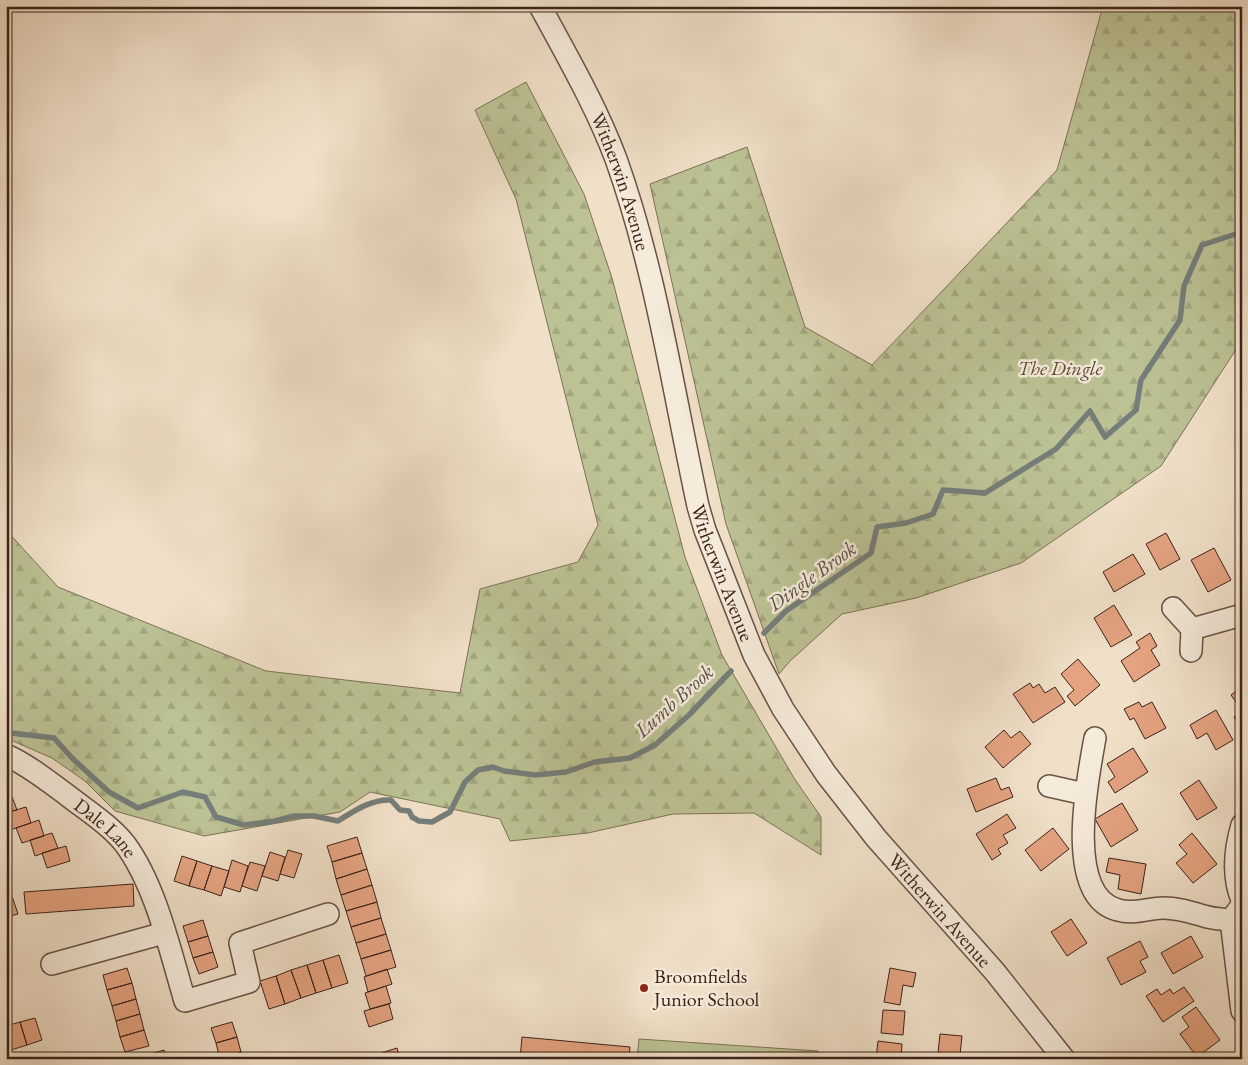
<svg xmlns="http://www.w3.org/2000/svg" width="1248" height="1065" viewBox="0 0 1248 1065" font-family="'EB Garamond',serif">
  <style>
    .forest { fill: url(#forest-firs); stroke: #7c7256 }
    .garden { fill: #bcc294; stroke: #7c7256 }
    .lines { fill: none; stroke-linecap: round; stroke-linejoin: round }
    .stream { stroke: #757e7a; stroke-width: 5.5 }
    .building { fill: #e5a381; stroke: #3c2219 }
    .minor-casing { stroke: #695245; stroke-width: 24 }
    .minor { stroke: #f5ebdb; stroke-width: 21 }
    .poi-dot { fill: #8f2418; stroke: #f5ebdb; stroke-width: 2 }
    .labels { text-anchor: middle; stroke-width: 5; stroke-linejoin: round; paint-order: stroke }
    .street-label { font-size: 20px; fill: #3c2219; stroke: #f5ebdb }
    .park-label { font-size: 20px; font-style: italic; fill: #5c4a38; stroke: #f5ebdb }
    .poi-label { font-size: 20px; fill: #3c2219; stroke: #f5ebdb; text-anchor: start }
    .water-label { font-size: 21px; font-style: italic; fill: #585049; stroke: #f5ebdb }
  </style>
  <defs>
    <pattern id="forest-firs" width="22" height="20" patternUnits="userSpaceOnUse" patternTransform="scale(1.25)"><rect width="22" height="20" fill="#bcc294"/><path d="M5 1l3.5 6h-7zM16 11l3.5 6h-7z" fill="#a2a67f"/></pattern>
  </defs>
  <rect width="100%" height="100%" fill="#f0e0c8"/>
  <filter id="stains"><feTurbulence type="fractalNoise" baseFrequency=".004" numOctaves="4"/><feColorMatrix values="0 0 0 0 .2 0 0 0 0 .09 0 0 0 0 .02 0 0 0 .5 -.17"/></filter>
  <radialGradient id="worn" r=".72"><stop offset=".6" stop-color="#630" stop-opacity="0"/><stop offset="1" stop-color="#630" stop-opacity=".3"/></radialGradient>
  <path class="forest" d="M 1103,6 L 1242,6 L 1242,340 L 1161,466 L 1021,563 L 916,598 L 842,614 L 790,661 L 779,674 L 726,524 L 650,184 L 747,147 L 805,327 L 872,365 L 1057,170 Z
    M 526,82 L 584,194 L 612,278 L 685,557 L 722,655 L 794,778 L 821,817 L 821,855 L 754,813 L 673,814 L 588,833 L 510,841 L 500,819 L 370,792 L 340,812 L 204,836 L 115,811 L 85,781 L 52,758 L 6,738 L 6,530 L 58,587 L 266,671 L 460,693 L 480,589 L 578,562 L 598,525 L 516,199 L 475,110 Z"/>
  <path class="garden" d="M 639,1039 L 818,1051 L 818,1059 L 637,1059 Z"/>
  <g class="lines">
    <path class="stream" d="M 1242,123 L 1238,129 L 1242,196
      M 764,633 L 786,611 L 871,553 L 877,527 L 906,523 L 933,514 L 943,490 L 985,493 L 1056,449 L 1090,411 L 1105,437 L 1136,410 L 1141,380 L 1180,320 L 1184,286 L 1202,245 L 1242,232
      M 6,730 L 11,733 L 54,738 L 72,758 L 109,792 L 138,808 L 183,792 L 205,797 L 216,817 L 244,825 L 275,821 L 294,816 L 314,816 L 338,821 C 354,811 371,799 391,800 L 400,810 L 409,811 L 412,817 L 419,821 L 432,822 L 450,812 L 465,782 L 478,770 L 493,767 L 504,771 L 535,775 L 566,772 L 595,762 L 630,758 L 655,745 L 689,715 L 731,671"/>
  </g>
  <path class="building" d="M 1166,533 L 1180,559 L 1160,570 L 1146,544 Z
    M 1214,548 L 1231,580 L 1208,592 L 1191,560 Z
    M 1133,554 L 1145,574 L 1114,592 L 1103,572 Z
    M 1114,605 L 1132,635 L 1111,647 L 1094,618 Z
    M 1150,633 L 1157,646 L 1151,650 L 1160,665 L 1134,682 L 1121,661 L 1140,648 L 1136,642 Z
    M 1078,659 L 1100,685 L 1075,706 L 1067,696 L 1074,690 L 1061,674 Z
    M 1030,683 L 1033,688 L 1039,684 L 1045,693 L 1055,687 L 1065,702 L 1033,723 L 1013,694 Z
    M 1242,687 L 1242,711 L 1231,695 Z
    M 1139,702 L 1142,707 L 1152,702 L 1166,728 L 1145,739 L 1134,718 L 1130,720 L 1124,709 Z
    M 1216,710 L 1233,740 L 1216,750 L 1207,733 L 1197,739 L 1190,725 Z
    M 1242,712 L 1242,727 L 1241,728 L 1234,717 Z
    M 1004,730 L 1011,738 L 1020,731 L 1031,744 L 1003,768 L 985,747 Z
    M 1133,748 L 1148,772 L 1115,793 L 1108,782 L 1115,777 L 1107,764 Z
    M 996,778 L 1001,790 L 1009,787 L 1013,797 L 976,812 L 967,789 Z
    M 1199,780 L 1217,808 L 1197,820 L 1180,793 Z
    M 11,794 L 17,810 L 6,813 L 6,796 Z
    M 1122,803 L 1138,830 L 1111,847 L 1095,819 Z
    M 26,807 L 31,823 L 7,831 L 6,813 Z
    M 1007,814 L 1016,828 L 1003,835 L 1008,843 L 998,849 L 1001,854 L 992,860 L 976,834 Z
    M 39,820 L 44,836 L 22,843 L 16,828 Z
    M 1053,828 L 1069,849 L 1041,871 L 1025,850 Z
    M 52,833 L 58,848 L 35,856 L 30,840 Z
    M 1192,833 L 1217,864 L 1193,883 L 1176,863 L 1187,854 L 1179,845 Z
    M 357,837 L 362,853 L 332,862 L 327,846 Z
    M 66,846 L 70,861 L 47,868 L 42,853 Z
    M 288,850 L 302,854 L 294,878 L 280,874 Z
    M 270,852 L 285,857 L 278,881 L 262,876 Z
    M 362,853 L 367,869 L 336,879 L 332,862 Z
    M 182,856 L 197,861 L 189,886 L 174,881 Z
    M 1109,858 L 1146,864 L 1141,894 L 1118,889 L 1120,875 L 1106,872 Z
    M 232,860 L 248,866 L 240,892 L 224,887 Z
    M 197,861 L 212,866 L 204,890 L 189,886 Z
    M 250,862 L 265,866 L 257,891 L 242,886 Z
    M 212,866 L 229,871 L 221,896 L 204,890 Z
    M 367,869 L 372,885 L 341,895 L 336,879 Z
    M 133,884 L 134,906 L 26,914 L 24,892 Z
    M 372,885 L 377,902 L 346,911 L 341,895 Z
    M 11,893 L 18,914 L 6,917 L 6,895 Z
    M 377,902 L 381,918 L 351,927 L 346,911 Z
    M 381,918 L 386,934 L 356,943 L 351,927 Z
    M 1071,919 L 1087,943 L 1067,956 L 1051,932 Z
    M 203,920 L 208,936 L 188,942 L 183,926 Z
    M 386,934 L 391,950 L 361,959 L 356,943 Z
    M 208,936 L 213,952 L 193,958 L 188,942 Z
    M 1191,936 L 1203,957 L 1173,974 L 1161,953 Z
    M 1140,941 L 1148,957 L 1140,961 L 1146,972 L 1121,985 L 1107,958 Z
    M 391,950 L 396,967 L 366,976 L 361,959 Z
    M 213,952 L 218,967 L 199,974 L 193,958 Z
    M 339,955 L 348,983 L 332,988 L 323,960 Z
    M 323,960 L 332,988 L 316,993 L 307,965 Z
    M 307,965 L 316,993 L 301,998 L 291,970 Z
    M 127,968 L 132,983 L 107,990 L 103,975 Z
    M 890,968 L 916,973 L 913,987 L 903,985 L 900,1005 L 884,1002 Z
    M 387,969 L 392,984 L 368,992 L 364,977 Z
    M 291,970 L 301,998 L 285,1004 L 276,976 Z
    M 276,976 L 285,1004 L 269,1009 L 260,981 Z
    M 132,983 L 136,999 L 112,1006 L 107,990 Z
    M 386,986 L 391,1003 L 370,1009 L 365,993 Z
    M 1184,987 L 1194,1001 L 1163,1022 L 1146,996 L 1157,989 L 1161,995 L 1170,989 L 1173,994 Z
    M 136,999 L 140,1014 L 116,1021 L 112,1006 Z
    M 389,1004 L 393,1019 L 369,1027 L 364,1011 Z
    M 1196,1007 L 1220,1040 L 1197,1057 L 1180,1034 L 1189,1027 L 1182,1017 Z
    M 883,1010 L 905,1011 L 903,1035 L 881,1033 Z
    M 140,1014 L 144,1030 L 120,1037 L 116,1021 Z
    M 35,1018 L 42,1040 L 27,1045 L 20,1022 Z
    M 20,1022 L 27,1045 L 11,1050 L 6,1034 L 6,1026 Z
    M 232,1022 L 237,1037 L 216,1043 L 211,1028 Z
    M 144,1030 L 149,1046 L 125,1052 L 120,1037 Z
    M 940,1034 L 962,1036 L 960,1055 L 938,1053 Z
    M 237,1037 L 241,1052 L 220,1059 L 216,1043 Z
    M 522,1037 L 630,1047 L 629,1059 L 520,1059 Z
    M 878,1041 L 902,1044 L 901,1059 L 876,1059 Z
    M 397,1048 L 400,1059 L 383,1059 L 381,1053 Z
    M 164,1050 L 167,1059 L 141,1059 L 140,1057 Z
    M 241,1052 L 243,1059 L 220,1059 Z"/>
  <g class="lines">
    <defs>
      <g id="minor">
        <path id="s1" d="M 540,6 C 567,56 596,106 616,159 C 656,271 673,390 698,506 L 705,530 L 754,655 L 783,709 L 826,774 L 876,838 L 995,972 L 1064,1059"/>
        <path d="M 1173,608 L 1192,629 L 1191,651"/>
        <path d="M 1192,629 L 1242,615"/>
        <path d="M 1095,738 C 1088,777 1063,896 1118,910 C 1134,915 1148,908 1163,908 C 1178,908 1190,912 1204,916 C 1213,919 1222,919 1231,920"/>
        <path id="s2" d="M 6,755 C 28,765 48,781 67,795 C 86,810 110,825 125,844 C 156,886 170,951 185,1001 L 249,982 L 240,943 L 328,914"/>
        <path d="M 1049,786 L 1085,794"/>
        <path d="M 1242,825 C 1235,849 1232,876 1242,900"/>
        <path d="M 1242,905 L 1231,920 L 1242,1011"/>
        <path d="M 52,964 L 164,933"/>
      </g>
    </defs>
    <use href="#minor" class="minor-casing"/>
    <use href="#minor" class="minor"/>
  </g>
  <circle class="poi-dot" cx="644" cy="988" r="5"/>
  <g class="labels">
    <g class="street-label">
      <text dy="7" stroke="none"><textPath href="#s1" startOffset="194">Witherwin Avenue</textPath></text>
      <text dy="7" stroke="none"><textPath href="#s1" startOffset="599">Witherwin Avenue</textPath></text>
      <text dy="7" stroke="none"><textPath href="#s2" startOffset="124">Dale Lane</textPath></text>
      <text dy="7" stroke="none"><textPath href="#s1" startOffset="1004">Witherwin Avenue</textPath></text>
    </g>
    <g class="park-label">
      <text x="1060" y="375">The Dingle</text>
    </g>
    <g class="poi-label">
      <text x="654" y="983">Broomfields<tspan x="654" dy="23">Junior School</tspan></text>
    </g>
    <g class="water-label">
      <text transform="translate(812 576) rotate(-36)" y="7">Dingle Brook</text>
      <text transform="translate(674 701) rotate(-42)" y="7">Lumb Brook</text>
    </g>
  </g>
  <rect width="1248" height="1065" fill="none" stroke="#f0e0c8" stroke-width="25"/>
  <rect x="8" y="8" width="1233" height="1050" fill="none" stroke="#3c2219" stroke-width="2.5"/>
  <rect x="12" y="12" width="1223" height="1040" fill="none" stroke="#3c2219"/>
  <rect width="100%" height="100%" filter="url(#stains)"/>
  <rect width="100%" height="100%" fill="url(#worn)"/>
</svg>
